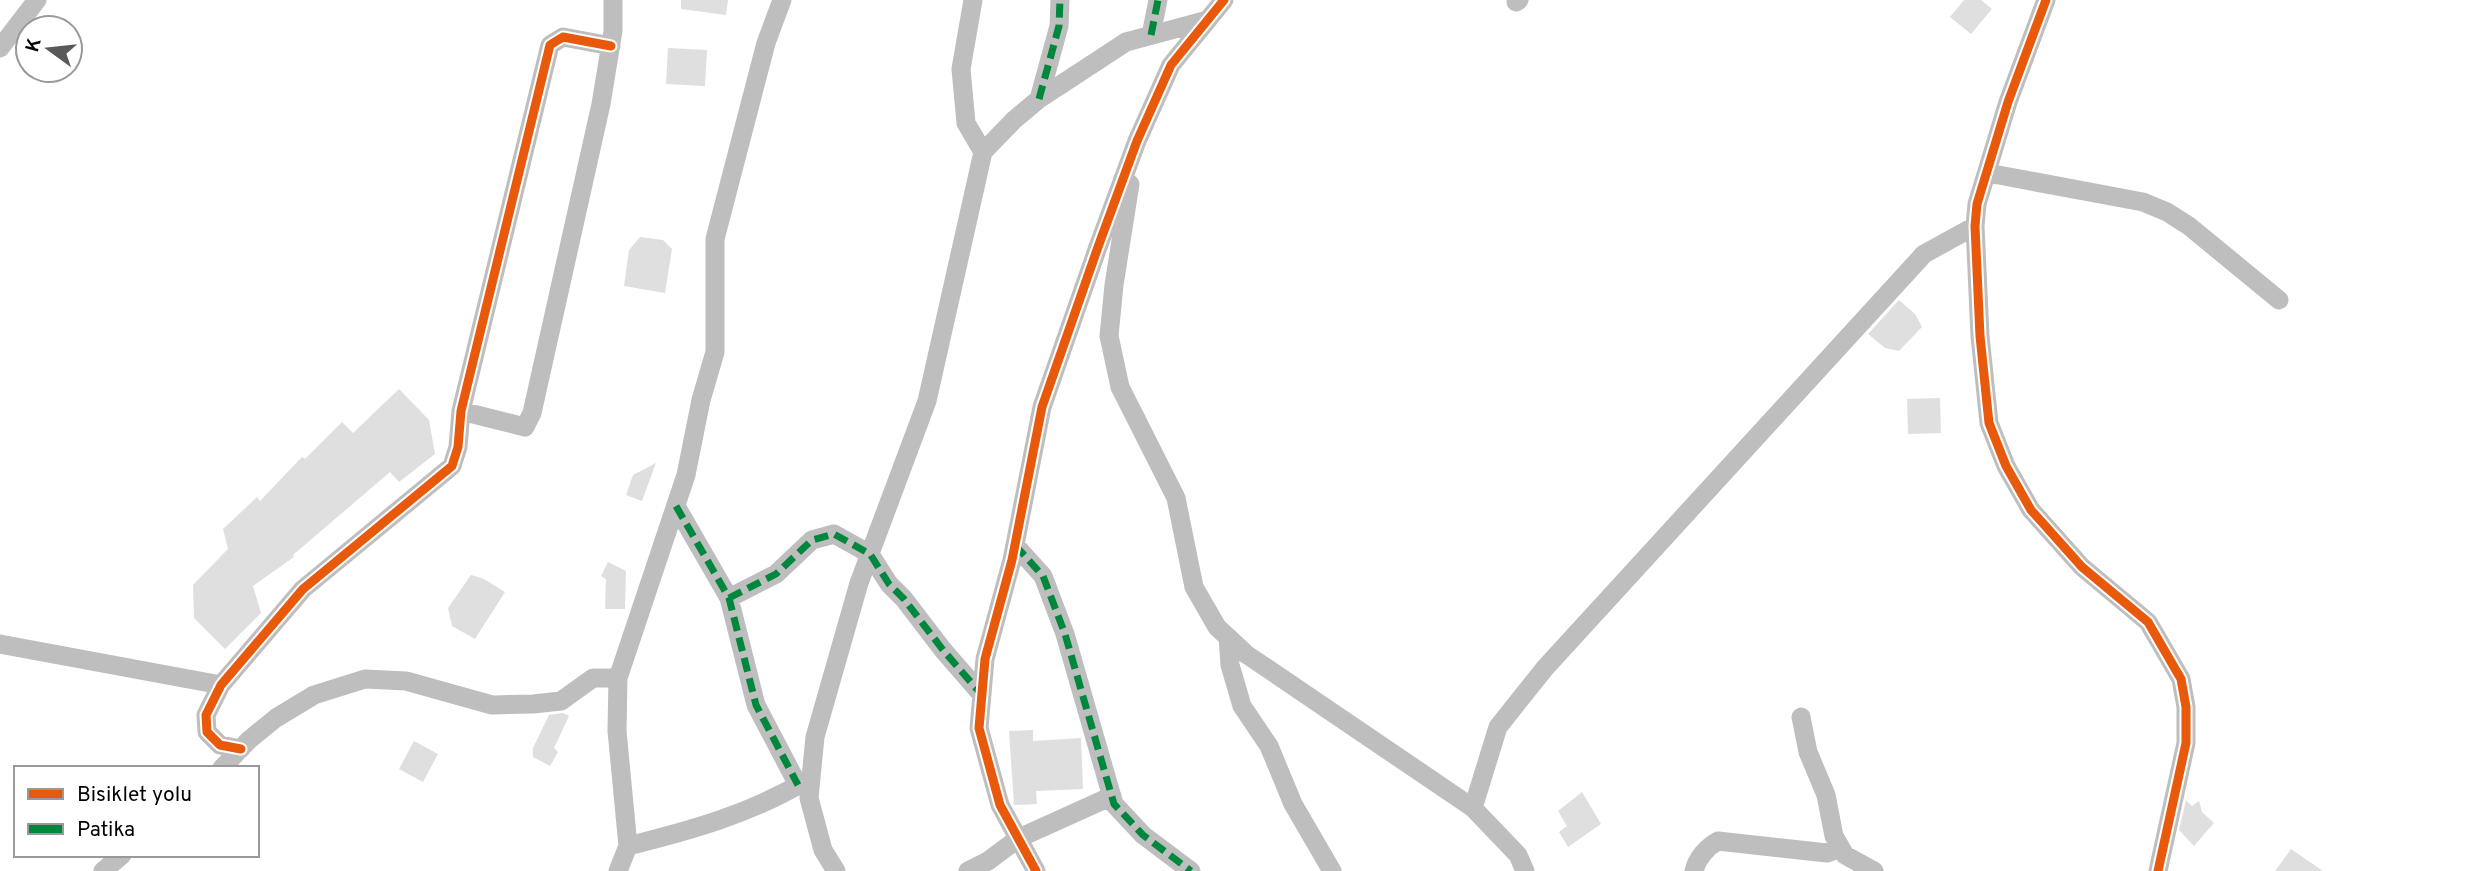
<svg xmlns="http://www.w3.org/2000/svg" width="2470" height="871" viewBox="0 0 2470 871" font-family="Overpass,sans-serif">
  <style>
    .building { fill: #dfdfdf }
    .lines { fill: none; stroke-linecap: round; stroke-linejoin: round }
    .minor { stroke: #bebebe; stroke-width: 19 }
    .quiet { stroke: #00873e; stroke-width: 7; stroke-dasharray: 14 7; stroke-linecap: butt }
    .cycleway-casing { stroke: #fff; stroke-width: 13 }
    .cycleway { stroke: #e8590c; stroke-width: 9 }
  </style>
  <rect width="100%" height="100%" fill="#fff"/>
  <path class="building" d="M 681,0 L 728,0 L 726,15 L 681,9 Z
    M 1964,0 L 1981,0 L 1992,9 L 1971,34 L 1950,17 Z
    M 668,48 L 707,50 L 705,86 L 666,84 Z
    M 640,237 L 663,240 L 672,249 L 665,293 L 624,286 L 629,250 Z
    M 1899,300 L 1915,314 L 1922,327 L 1899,351 L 1885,348 L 1868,334 Z
    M 399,389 L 429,420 L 435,454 L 399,482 L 390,472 L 293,555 L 294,557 L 253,586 L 261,613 L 225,649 L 194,618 L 193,585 L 228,549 L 223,529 L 257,497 L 260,501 L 302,457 L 305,459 L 342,422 L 353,433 Z
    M 1940,398 L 1941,433 L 1908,434 L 1907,399 Z
    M 656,463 L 642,501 L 626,495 L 633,475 Z
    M 608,562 L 626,571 L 625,609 L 605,609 L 606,579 L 601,576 Z
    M 471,575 L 484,579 L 505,592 L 475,639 L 452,626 L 448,608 Z
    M 563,713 L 569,716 L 554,748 L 558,752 L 550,766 L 533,757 L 533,748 L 549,715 Z
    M 1033,730 L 1033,741 L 1081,738 L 1083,789 L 1036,791 L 1037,804 L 1014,805 L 1009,731 Z
    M 414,741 L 438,754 L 423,782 L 399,769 Z
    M 1582,792 L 1601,824 L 1568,847 L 1559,832 L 1567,826 L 1558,811 Z
    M 2186,800 L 2192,806 L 2199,801 L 2202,812 L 2214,823 L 2194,846 L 2179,830 Z
    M 2291,849 L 2323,871 L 2275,871 Z"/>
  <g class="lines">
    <path class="minor" d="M 2046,0 L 2008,102 L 1977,204 L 1975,226 L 1980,336 L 1989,423 L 2006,466 L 2031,510 L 2082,567 L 2148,622 L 2181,679 L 2186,707 L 2186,743 L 2158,871
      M 1516,2 L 1519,0
      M 1151,35 L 1158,0
      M 0,48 L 37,0
      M 1039,99 L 1059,26 L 1060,0
      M 983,152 L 1014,120 L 1039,99 L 1126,42 L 1208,20
      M 1988,173 L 2143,202 L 2167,212 L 2189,226 L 2279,300
      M 1130,184 L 1114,285 L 1109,336 L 1120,387 L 1176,498 L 1194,587 L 1217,627 L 1246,654 L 1473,808 L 1518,855 L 1525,871
      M 461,411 L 525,427 L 532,413 L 601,104 L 613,31 L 613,0
      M 676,506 L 729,598 L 756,705 L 798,785
      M 1015,545 L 1043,576 L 1065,634 L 1114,804 L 1143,835 L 1191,871
      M 729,598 L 776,574 L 812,540 L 834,534 L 870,554 L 889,584 L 904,599 L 943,650 L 982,695
      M 1228,637 L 1230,665 L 1242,706 L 1269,746 L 1293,804 L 1332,871
      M 0,644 L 221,685
      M 1801,717 L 1808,752 L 1826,795 L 1834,836 L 1845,855 L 1874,871
      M 241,749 L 220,745 L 207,732 L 206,715 L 221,685 L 303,589 L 452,466 L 458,447 L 461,411 L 550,45 L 563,37 L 611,46
      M 222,768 L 249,740 L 276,718 L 314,695 L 365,679 L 406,681 L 492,705 L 533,704 L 561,701 L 593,678 L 618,678
      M 1473,808 L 1498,727 L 1545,668 L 1924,254 L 1975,226
      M 628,846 C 692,830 750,814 807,780
      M 103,871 L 122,855
      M 618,871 L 628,846 L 617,731 L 618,678 L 686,475 L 701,400 L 715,352 L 715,239 L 766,43 L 782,0
      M 836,871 L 823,850 L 809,798 L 815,737 L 859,583 L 927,401 L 983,152 L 966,123 L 961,69 L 973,0
      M 968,871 L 988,861 L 1019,838 L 1112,796
      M 1036,871 L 1000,805 L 979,728 L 985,659 L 1012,560 L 1042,407 L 1098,247 L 1137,141 L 1171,65 L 1224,0
      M 1694,871 C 1697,858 1707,847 1718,841 L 1827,853 L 1841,848"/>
    <path class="quiet" d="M 1151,35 L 1158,0
      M 1039,99 L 1059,26 L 1060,0
      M 676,506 L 729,598 L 756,705 L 798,785
      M 1015,545 L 1043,576 L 1065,634 L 1114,804 L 1143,835 L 1191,871
      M 729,598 L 776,574 L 812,540 L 834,534 L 870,554 L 889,584 L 904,599 L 943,650 L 982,695"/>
    <defs>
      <path id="cycleway" d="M 2046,0 L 2008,102 L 1977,204 L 1975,226 L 1980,336 L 1989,423 L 2006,466 L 2031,510 L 2082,567 L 2148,622 L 2181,679 L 2186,707 L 2186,743 L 2158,871
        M 241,749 L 220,745 L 207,732 L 206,715 L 221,685 L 303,589 L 452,466 L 458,447 L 461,411 L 550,45 L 563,37 L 611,46
        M 1036,871 L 1000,805 L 979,728 L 985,659 L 1012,560 L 1042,407 L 1098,247 L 1137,141 L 1171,65 L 1224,0"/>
    </defs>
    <use href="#cycleway" class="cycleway-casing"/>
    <use href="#cycleway" class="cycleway"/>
  </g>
  <rect x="14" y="766" width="245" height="91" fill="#ffffff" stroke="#999999" stroke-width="2"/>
  <rect x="28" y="789" width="35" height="10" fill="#e8590c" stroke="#999999" stroke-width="2"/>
  <text x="77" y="801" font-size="21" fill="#000000">Bisiklet yolu</text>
  <rect x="28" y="824" width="35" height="10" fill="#00873e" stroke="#999999" stroke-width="2"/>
  <text x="77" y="836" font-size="21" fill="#000000">Patika</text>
  <g transform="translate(49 49) rotate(285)"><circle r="33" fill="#ffffff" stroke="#999999" stroke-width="2"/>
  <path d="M0-5L12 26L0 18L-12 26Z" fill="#595959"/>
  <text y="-10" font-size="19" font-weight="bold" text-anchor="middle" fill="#000000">K</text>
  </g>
</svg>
